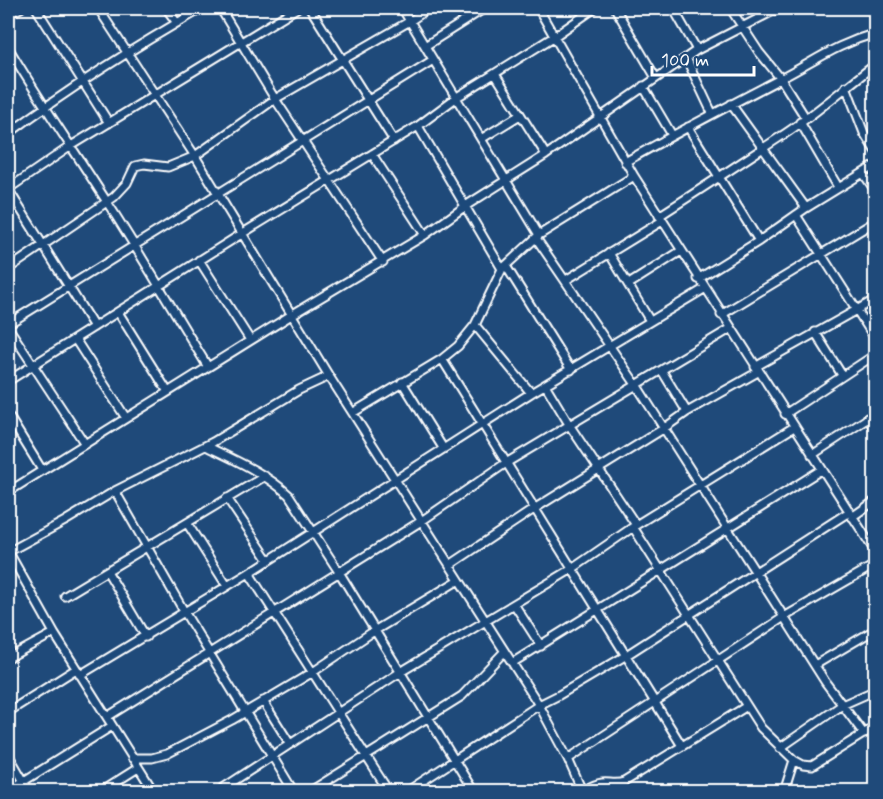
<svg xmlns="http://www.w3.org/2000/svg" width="883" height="799" viewBox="0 0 883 799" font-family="Mynerve,sans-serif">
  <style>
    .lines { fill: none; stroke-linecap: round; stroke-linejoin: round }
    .minor-casing { stroke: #fff; stroke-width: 11 }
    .minor { stroke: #1f4a7a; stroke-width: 7 }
  </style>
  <rect width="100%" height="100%" fill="#1f4a7a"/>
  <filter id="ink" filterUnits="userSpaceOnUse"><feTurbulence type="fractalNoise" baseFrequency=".0167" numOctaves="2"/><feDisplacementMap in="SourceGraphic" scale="12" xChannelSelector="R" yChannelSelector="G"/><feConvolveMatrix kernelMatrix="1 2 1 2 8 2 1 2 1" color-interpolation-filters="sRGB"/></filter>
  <g filter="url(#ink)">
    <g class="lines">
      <defs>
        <path id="minor" d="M 36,8 L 109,123
          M 98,8 L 195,156 L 329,376 L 539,705 L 568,759 L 582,791
          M 166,8 L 177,23
          M 220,8 L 275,99 L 383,262
          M 310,8 L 394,141
          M 402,8 L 539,235
          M 538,8 L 634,176 L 876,553
          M 615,8 L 656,78
          M 673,8 L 697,50
          M 730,8 L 759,52 L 781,79 L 805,117
          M 8,14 L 21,8
          M 425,46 L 485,8
          M 8,47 C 39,100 74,150 107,202 C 142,256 174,312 208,367
          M 686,58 L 712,113
          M 495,74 L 546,155
          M 643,86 L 672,135
          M 846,86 L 864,133 L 876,152
          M 731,104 L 806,208
          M 800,122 L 838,187
          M 418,126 L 502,269
          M 688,127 L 759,241
          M 8,134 C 70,88 136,46 203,8
          M 481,139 L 520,115
          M 372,154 L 425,235
          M 625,162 C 676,133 728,106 780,79 C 815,61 837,44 876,33
          M 863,173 L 876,192
          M 796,215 L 876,340
          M 659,216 C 700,190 739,164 780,137 C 812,117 845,87 876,64
          M 536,238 L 637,386 L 826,683 L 864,734
          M 609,253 L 650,321
          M 199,260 L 250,340
          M 506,266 L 571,370
          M 8,269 L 114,197 L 127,183 L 135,166 L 144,164 L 168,167 L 195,156 L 275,99 L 410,21 L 429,8
          M 698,279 L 759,241 L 806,208 L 876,165
          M 566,280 L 662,221
          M 629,284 L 681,251
          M 118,312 L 168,392
          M 721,315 L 876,221
          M 8,324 L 433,60
          M 475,325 L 531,393
          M 8,327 L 85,444
          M 94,327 L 8,189 L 71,146 L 297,8
          M 815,332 L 842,375
          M 75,339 L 126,418
          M 442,359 L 682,746
          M 755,367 L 876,299
          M 662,371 L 687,412
          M 8,381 L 243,233 L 418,126 L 457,97 L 555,36 L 595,8
          M 402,382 L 443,448
          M 546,386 L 570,426 L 636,525
          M 354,412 L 442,359 L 458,346 L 475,325 L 502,269 L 539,235 L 634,176
          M 785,414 L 876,354
          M 8,415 L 42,470
          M 867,418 L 876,430
          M 206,446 C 235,460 265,473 289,495 L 339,572 L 474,792
          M 812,455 L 876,413
          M 115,491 L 185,613 L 294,792
          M 8,492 L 293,314 L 425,235 L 467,205 L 546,155 L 697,50 L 779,8
          M 227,498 L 268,559
          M 852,517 L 876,500
          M 187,523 L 227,586
          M 633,527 L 761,728 L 794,760 L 803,765 L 812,766 L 876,726
          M 8,551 L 54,633 L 154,792
          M 8,552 L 65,521 L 115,491 L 213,442 L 299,390 L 329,376
          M 450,565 L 534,509 L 663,429 L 687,412 L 758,372
          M 107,571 L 146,637
          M 249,573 L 389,792
          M 65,596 L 265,476
          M 514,604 L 541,646
          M 8,658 L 54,633
          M 512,663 L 821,470
          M 815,665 L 876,629
          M 80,675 L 249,573 L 531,393 L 704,289
          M 263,701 L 290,744
          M 8,712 L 76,669
          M 107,717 L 423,520 L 506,463 L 730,329
          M 780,748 L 842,705 L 876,690
          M 8,754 L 30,792
          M 132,758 L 152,758 L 167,754 L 232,720 L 313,672 L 374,631 L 459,580
          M 568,759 L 784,617 L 876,564
          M 8,791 L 112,726
          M 100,792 L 138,768
          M 217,792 L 399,673 L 572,569 L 636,525 L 794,427
          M 309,792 L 462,696 L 504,652
          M 406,792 L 539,705 L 559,695 L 625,656 L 849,512
          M 581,792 C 588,788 594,784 602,783 C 609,782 616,785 624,782 L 747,706
          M 784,792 L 794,760"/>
      </defs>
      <use href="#minor" class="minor-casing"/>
      <use href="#minor" class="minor"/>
    </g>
  </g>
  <rect width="883" height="799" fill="none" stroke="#1f4a7a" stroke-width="30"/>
  <rect x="15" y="15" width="853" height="769" fill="none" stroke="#fff" stroke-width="2" filter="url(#ink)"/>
  <path d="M652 66v9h102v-9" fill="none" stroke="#ffffff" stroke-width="3"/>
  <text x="661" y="66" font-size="18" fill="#ffffff" stroke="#1f4a7a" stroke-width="4.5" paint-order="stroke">100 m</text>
</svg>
